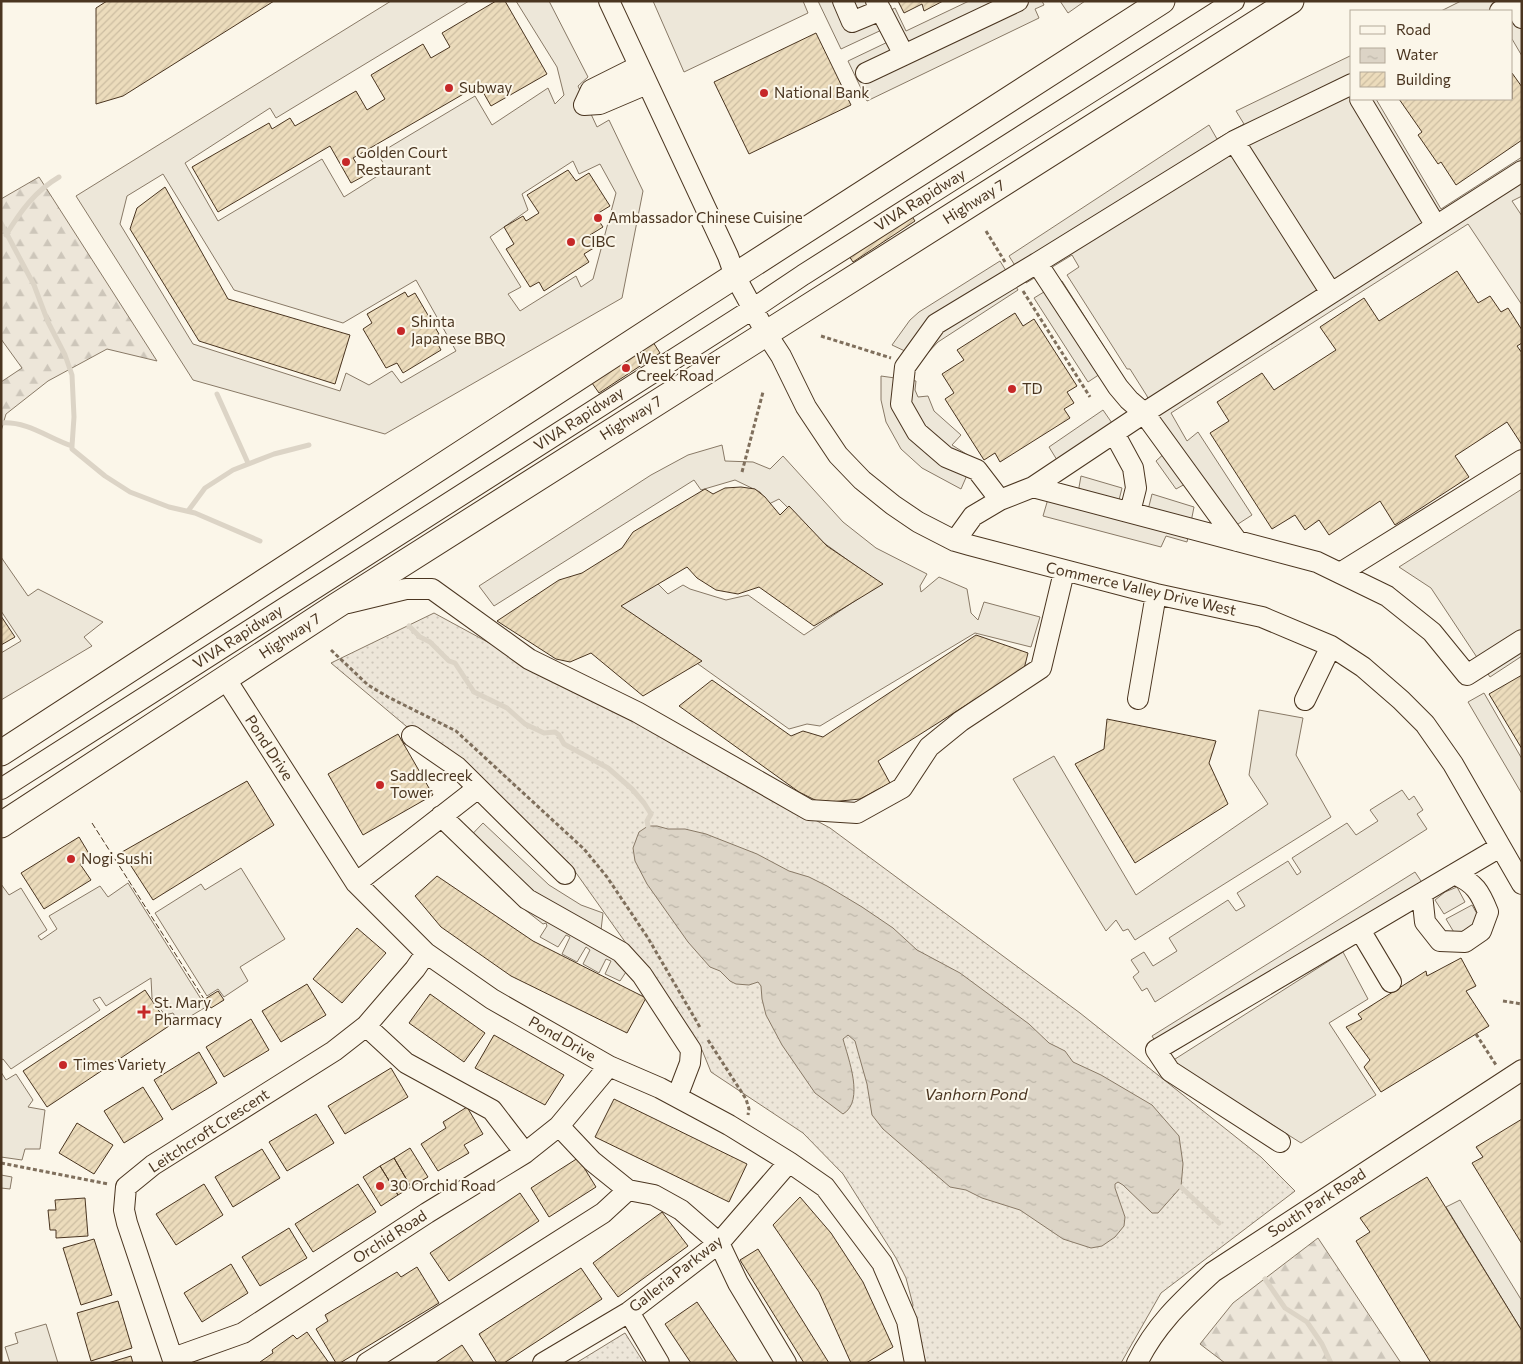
<svg xmlns="http://www.w3.org/2000/svg" width="1523" height="1364" viewBox="0 0 1523 1364" font-family="Commissioner,sans-serif">
  <style>
    .grass { fill: url(#grass-dots); stroke: #887966 }
    .forest { fill: url(#forest-firs); stroke: #887966 }
    .parking { fill: #ede7d9; stroke: #887966; fill-rule: evenodd }
    .water { fill: url(#water-ripples); stroke: #887966 }
    .lines { fill: none; stroke-linecap: round; stroke-linejoin: round }
    .stream { stroke: #dcd4c6; stroke-width: 5 }
    .building { fill: url(#building-hatch); stroke: #4a3520 }
    .minor-casing { stroke: #4a3520; stroke-width: 22 }
    .major-casing { stroke: #4a3520; stroke-width: 27 }
    .path { stroke: #7f6f5c; stroke-width: 3; stroke-dasharray: 4 2.5; stroke-linecap: butt }
    .minor { stroke: #fbf6e9; stroke-width: 20 }
    .major { stroke: #fbf6e9; stroke-width: 25 }
    .fence { stroke: #4a3520; stroke-width: 1; stroke-dasharray: 6 2.5; stroke-linecap: butt }
    .poi-dot { fill: #c62828; stroke: #fbf6e9; stroke-width: 2 }
    .labels { text-anchor: middle; stroke-width: 4; stroke-linejoin: round; paint-order: stroke }
    .poi-label { font-size: 15px; fill: #4a3520; stroke: #fbf6e9; text-anchor: start }
    .street-label { font-size: 15px; fill: #4a3520; stroke: #fbf6e9 }
    .water-label { font-size: 16px; font-style: italic; fill: #4a3520; stroke: #fbf6e9 }
  </style>
  <defs>
    <pattern id="grass-dots" width="8" height="8" patternUnits="userSpaceOnUse" patternTransform="scale(1.25)"><rect width="8" height="8" fill="#ede6d9"/><path d="M2 2h.1M6 6h.1" fill="none" stroke="#cdc6ba" stroke-width="1.8" stroke-linecap="round"/></pattern>
    <pattern id="forest-firs" width="22" height="20" patternUnits="userSpaceOnUse" patternTransform="scale(1.25)"><rect width="22" height="20" fill="#ede6d9"/><path d="M5 1l3.5 6h-7zM16 11l3.5 6h-7z" fill="#cdc6ba"/></pattern>
    <pattern id="water-ripples" width="26" height="14" patternUnits="userSpaceOnUse" patternTransform="scale(1.25)"><rect width="26" height="14" fill="#dcd4c6"/><path d="M2 4q2-2 4 0t4 0M15 11q2-2 4 0t4 0" fill="none" stroke="#beb7aa"/></pattern>
    <pattern id="building-hatch" width="6" height="6" patternUnits="userSpaceOnUse" patternTransform="scale(1.25)"><rect width="6" height="6" fill="#ecdcbc"/><path d="M-1 1l2-2M0 6l6-6M5 7l2-2" fill="none" stroke="#ccbda1"/></pattern>
  </defs>
  <rect width="100%" height="100%" fill="#fbf6e9"/>
  <path class="grass" d="M 434,613 L 830,828 L 1080,1013 L 1261,1157 L 1295,1191 L 1161,1293 L 1121,1363 L 926,1363 L 911,1314 L 913,1305 L 906,1278 L 896,1258 L 843,1174 L 803,1133 L 711,1072 L 702,1050 L 569,863 L 331,663 Z
    M 625,1333 L 644,1363 L 576,1363 Z"/>
  <path class="forest" d="M 39,177 L 157,361 L 107,349 L 48,381 L 6,414 L 1,431 L 1,382 L 22,368 L 1,339 L 1,199 Z
    M 1318,1238 L 1401,1363 L 1225,1363 L 1200,1344 L 1233,1303 Z"/>
  <path class="parking" d="M 391,1 L 469,1 L 276,118 L 270,108 L 185,163 L 218,221 L 322,159 L 344,197 L 387,170 L 378,154 L 475,96 L 492,125 L 548,88 L 555,104 L 564,95 L 557,67 L 516,1 L 549,1 L 588,77 L 578,86 L 597,127 L 609,120 L 643,191 L 622,298 L 385,434 L 193,380 L 76,196 ZM 573,161 L 579,174 L 600,164 L 616,193 L 593,279 L 581,287 L 576,276 L 520,311 L 508,294 L 521,287 L 490,237 L 528,210 L 522,194 ZM 163,174 L 234,290 L 343,323 L 416,280 L 456,351 L 401,383 L 392,371 L 369,385 L 346,373 L 340,391 L 193,344 L 120,224 L 127,196 Z
    M 653,1 L 803,1 L 808,13 L 684,72 Z
    M 818,1 L 872,1 L 879,16 L 895,8 L 906,31 L 969,1 L 1042,1 L 1044,5 L 1035,9 L 1039,18 L 867,101 L 848,61 L 894,39 L 888,27 L 841,49 Z
    M 1060,1 L 1085,1 L 1068,13 Z
    M 1461,1 L 1522,1 L 1522,56 L 1512,39 L 1512,11 L 1441,11 Z
    M 1352,55 L 1352,99 L 1376,99 L 1441,209 L 1522,157 L 1522,196 L 1512,201 L 1522,216 L 1522,305 L 1468,224 L 1171,413 L 1187,441 L 1198,432 L 1252,515 L 1221,535 L 1187,483 L 1176,489 L 1156,461 L 1166,452 L 1147,396 L 1130,369 L 1127,369 L 1067,275 L 1079,267 L 1072,255 L 1026,283 L 1009,256 L 1209,125 L 1217,139 L 1244,124 L 1236,111 Z
    M 1000,261 L 1018,290 L 938,342 L 922,359 L 892,345 L 910,320 L 919,312 Z
    M 1062,281 L 1115,364 L 1088,382 L 1034,298 Z
    M 881,376 L 916,381 L 915,390 L 918,397 L 928,396 L 934,411 L 961,435 L 952,445 L 974,459 L 961,489 L 922,468 L 901,449 L 886,422 L 881,400 Z
    M 1103,410 L 1112,423 L 1057,460 L 1049,447 Z
    M 722,445 L 725,461 L 753,462 L 770,469 L 783,456 L 843,522 L 876,548 L 927,574 L 920,586 L 921,592 L 939,577 L 967,589 L 971,613 L 978,620 L 984,602 L 1040,617 L 1031,647 L 975,633 L 820,726 L 807,724 L 789,729 L 617,606 L 655,581 L 668,594 L 683,585 L 690,589 L 726,600 L 748,595 L 804,635 L 874,588 L 874,579 L 824,543 L 779,499 L 769,504 L 760,492 L 735,480 L 701,490 L 694,480 L 494,606 L 479,586 L 651,475 L 688,455 Z
    M 1081,476 L 1122,488 L 1119,500 L 1147,509 L 1149,506 L 1152,494 L 1194,507 L 1187,542 L 1166,536 L 1161,547 L 1043,516 L 1048,499 L 1078,493 Z
    M 1522,489 L 1522,656 L 1490,677 L 1431,588 L 1399,567 Z
    M 1,557 L 28,596 L 38,589 L 103,622 L 84,637 L 92,646 L 1,700 L 1,653 L 21,641 L 1,611 Z
    M 1484,693 L 1522,759 L 1522,794 L 1468,702 Z
    M 1259,710 L 1303,718 L 1296,755 L 1331,817 L 1135,940 L 1128,929 L 1123,931 L 1116,920 L 1106,931 L 1013,779 L 1054,756 L 1136,895 L 1268,804 L 1249,775 Z
    M 1402,790 L 1409,800 L 1414,796 L 1423,810 L 1417,814 L 1427,829 L 1155,1002 L 1147,988 L 1142,991 L 1133,977 L 1139,972 L 1131,960 L 1144,952 L 1153,966 L 1177,951 L 1169,938 L 1228,900 L 1236,911 L 1245,906 L 1237,893 L 1288,861 L 1297,875 L 1301,872 L 1292,858 L 1347,823 L 1356,835 L 1378,821 L 1370,810 Z
    M 483,823 L 549,885 L 581,905 L 603,913 L 601,930 L 634,960 L 620,981 L 605,974 L 611,961 L 606,959 L 599,973 L 583,964 L 590,950 L 586,947 L 577,962 L 562,954 L 570,937 L 566,935 L 558,947 L 540,937 L 547,926 L 546,923 L 543,924 L 524,909 L 459,848 Z
    M 241,868 L 285,939 L 240,967 L 248,981 L 224,997 L 218,989 L 207,996 L 155,913 L 201,884 L 205,890 Z
    M 1415,872 L 1429,893 L 1165,1057 L 1152,1036 Z
    M 128,883 L 206,1007 L 179,1023 L 173,1013 L 165,1015 L 152,998 L 151,978 L 106,1006 L 100,997 L 93,1000 L 100,1010 L 11,1069 L 3,1059 L 1,1060 L 1,884 L 9,895 L 21,888 L 47,930 L 38,936 L 41,940 L 57,929 L 49,916 L 100,886 L 108,897 Z
    M 1457,887 L 1465,902 L 1444,914 L 1435,900 L 1445,892 Z
    M 1472,905 L 1480,919 L 1467,933 L 1455,934 L 1446,919 Z
    M 1343,952 L 1368,999 L 1329,1023 L 1376,1095 L 1301,1143 L 1172,1061 Z
    M 1,1072 L 6,1080 L 16,1074 L 33,1100 L 28,1107 L 45,1110 L 40,1149 L 25,1149 L 22,1160 L 1,1157 Z
    M 1,1175 L 12,1177 L 10,1189 L 1,1188 Z
    M 1460,1200 L 1522,1301 L 1522,1331 L 1446,1207 Z
    M 46,1324 L 58,1363 L 10,1363 L 5,1347 L 18,1343 L 15,1333 Z"/>
  <path class="water" d="M 648,826 L 657,826 L 668,829 L 685,829 L 706,834 L 757,854 L 789,871 L 809,877 L 827,886 L 862,907 L 893,928 L 917,950 L 960,973 L 1029,1024 L 1049,1043 L 1065,1051 L 1073,1062 L 1101,1075 L 1152,1105 L 1179,1136 L 1183,1164 L 1181,1187 L 1158,1213 L 1152,1213 L 1123,1185 L 1118,1182 L 1115,1184 L 1115,1188 L 1125,1217 L 1124,1226 L 1115,1237 L 1102,1246 L 1091,1248 L 1063,1239 L 1020,1210 L 982,1198 L 966,1190 L 950,1187 L 883,1129 L 872,1115 L 867,1084 L 858,1052 L 855,1041 L 848,1035 L 843,1039 C 848,1058 865,1101 843,1114 L 815,1093 L 782,1045 L 766,1015 L 762,999 L 761,986 L 758,982 L 749,985 L 736,984 L 730,981 L 720,971 L 710,967 L 688,942 L 647,884 L 635,861 L 633,848 L 639,832 Z"/>
  <g class="lines">
    <path class="stream" d="M 1,223 L 34,285 L 48,322 L 65,355 L 72,375 L 74,417 L 72,446
      M 6,235 C 20,212 35,191 59,177
      M 217,394 L 248,463
      M 1,423 C 28,421 48,438 72,446 L 72,449 L 105,476 L 130,492 L 169,507 L 195,513 L 260,541
      M 188,511 L 205,488 L 233,470 L 274,454 L 309,445
      M 409,626 L 420,637 L 430,642 L 449,661 L 455,663 L 474,692 L 507,708 L 525,724 L 544,733 L 555,732 L 559,735 L 564,744 L 608,768 L 632,789 L 644,803 L 651,814 L 647,821 L 648,826
      M 1181,1187 L 1219,1223
      M 1265,1279 L 1285,1308 L 1307,1322 L 1322,1344 L 1331,1363"/>
  </g>
  <path class="building" d="M 107,1 L 274,1 L 123,96 L 96,104 L 96,8 Z
    M 496,1 L 505,1 L 547,74 L 491,106 L 479,85 L 353,158 L 364,176 L 351,183 L 330,146 L 218,212 L 192,167 L 269,123 L 272,129 L 290,118 L 295,126 L 356,91 L 367,110 L 385,99 L 371,75 L 423,44 L 431,58 L 450,47 L 442,33 Z
    M 898,1 L 943,1 L 924,11 L 922,4 L 904,13 Z
    M 816,33 L 851,105 L 749,154 L 714,82 Z
    M 1512,73 L 1522,87 L 1522,140 L 1456,185 L 1441,162 L 1438,164 L 1418,135 L 1422,132 L 1399,99 L 1512,99 Z
    M 568,170 L 576,181 L 589,173 L 610,206 L 595,215 L 603,227 L 590,235 L 597,246 L 584,254 L 589,262 L 544,291 L 539,282 L 530,287 L 506,249 L 514,244 L 504,227 L 523,216 L 526,221 L 539,213 L 527,195 Z
    M 165,187 L 228,299 L 350,335 L 335,384 L 199,341 L 130,229 L 137,208 Z
    M 909,212 L 915,221 L 853,262 L 847,253 Z
    M 1457,271 L 1478,303 L 1490,296 L 1501,312 L 1508,308 L 1522,330 L 1522,343 L 1517,346 L 1522,353 L 1522,445 L 1507,422 L 1455,456 L 1469,477 L 1395,525 L 1380,501 L 1329,535 L 1319,520 L 1305,530 L 1295,515 L 1272,529 L 1210,433 L 1229,421 L 1217,402 L 1262,373 L 1274,390 L 1336,350 L 1320,327 L 1364,298 L 1379,321 Z
    M 405,292 L 408,297 L 415,293 L 439,334 L 434,337 L 441,350 L 403,373 L 397,363 L 386,368 L 363,329 L 372,323 L 367,314 Z
    M 1015,313 L 1023,326 L 1034,319 L 1077,386 L 1067,392 L 1074,403 L 1064,409 L 1070,418 L 1000,462 L 995,453 L 984,460 L 945,399 L 954,393 L 942,374 L 964,360 L 957,350 Z
    M 653,342 L 660,353 L 599,393 L 592,383 Z
    M 741,487 L 755,489 L 765,497 L 780,515 L 789,506 L 827,546 L 883,584 L 814,626 L 759,587 L 738,594 L 716,590 L 697,578 L 687,567 L 621,606 L 702,661 L 643,696 L 591,653 L 570,662 L 556,659 L 497,621 L 559,580 L 582,573 L 622,548 L 633,532 L 705,489 L 713,494 L 725,488 Z
    M 1,616 L 15,637 L 1,645 Z
    M 976,635 L 1028,653 L 1023,673 L 1020,671 L 878,761 L 890,783 L 860,799 L 821,803 L 799,792 L 679,706 L 712,680 L 791,736 L 803,731 L 823,737 Z
    M 1522,675 L 1522,749 L 1489,694 Z
    M 1107,719 L 1216,741 L 1209,763 L 1228,804 L 1135,863 L 1075,764 L 1104,749 Z
    M 398,734 L 433,795 L 363,835 L 328,774 Z
    M 247,781 L 274,825 L 153,900 L 122,852 Z
    M 79,837 L 91,857 L 80,864 L 91,880 L 44,909 L 21,873 Z
    M 437,876 L 533,941 L 646,998 L 627,1033 L 511,976 L 441,927 L 415,896 Z
    M 357,928 L 386,953 L 342,1003 L 313,979 Z
    M 1461,958 L 1476,986 L 1466,991 L 1489,1026 L 1381,1092 L 1364,1067 L 1370,1060 L 1346,1027 L 1362,1019 L 1358,1014 L 1426,971 L 1427,976 Z
    M 307,984 L 326,1015 L 281,1042 L 262,1011 Z
    M 145,990 L 169,1026 L 47,1107 L 23,1071 Z
    M 218,991 L 224,1000 L 211,1008 L 205,999 Z
    M 430,994 L 485,1033 L 464,1062 L 409,1023 Z
    M 251,1019 L 269,1050 L 224,1077 L 206,1047 Z
    M 494,1035 L 564,1075 L 545,1105 L 475,1068 Z
    M 199,1052 L 217,1083 L 172,1110 L 154,1080 Z
    M 391,1068 L 408,1097 L 345,1134 L 328,1106 Z
    M 143,1087 L 163,1119 L 124,1143 L 104,1111 Z
    M 614,1099 L 747,1164 L 729,1202 L 595,1137 Z
    M 467,1107 L 483,1134 L 464,1145 L 469,1153 L 438,1171 L 421,1144 L 446,1128 L 443,1122 Z
    M 316,1114 L 334,1143 L 287,1171 L 269,1142 Z
    M 1522,1119 L 1522,1244 L 1472,1163 L 1483,1157 L 1476,1147 Z
    M 77,1123 L 113,1145 L 94,1174 L 59,1153 Z
    M 410,1148 L 428,1177 L 411,1187 L 394,1158 Z
    M 262,1149 L 280,1178 L 233,1207 L 215,1177 Z
    M 394,1158 L 411,1187 L 398,1195 L 380,1166 Z
    M 578,1158 L 596,1187 L 549,1217 L 531,1188 Z
    M 380,1166 L 398,1195 L 381,1206 L 363,1177 Z
    M 1427,1177 L 1522,1331 L 1522,1363 L 1431,1363 L 1356,1241 L 1370,1232 L 1360,1218 Z
    M 204,1184 L 223,1215 L 176,1245 L 156,1214 Z
    M 358,1184 L 376,1212 L 313,1252 L 295,1224 Z
    M 520,1193 L 539,1221 L 449,1281 L 430,1253 Z
    M 800,1197 L 831,1233 L 863,1282 L 893,1347 L 866,1363 L 851,1363 L 819,1292 L 773,1225 Z
    M 85,1198 L 88,1236 L 56,1238 L 56,1230 L 50,1230 L 48,1210 L 56,1210 L 55,1200 Z
    M 662,1212 L 688,1246 L 618,1297 L 593,1263 Z
    M 289,1228 L 307,1258 L 260,1286 L 242,1257 Z
    M 94,1239 L 112,1295 L 81,1305 L 63,1248 Z
    M 758,1249 L 829,1363 L 804,1363 L 740,1260 Z
    M 231,1264 L 248,1293 L 202,1322 L 184,1293 Z
    M 417,1267 L 439,1303 L 340,1363 L 336,1363 L 316,1329 L 328,1321 L 325,1315 L 397,1272 L 401,1277 Z
    M 581,1268 L 602,1299 L 504,1363 L 497,1363 L 479,1334 Z
    M 118,1301 L 132,1348 L 91,1361 L 77,1313 Z
    M 697,1302 L 738,1363 L 691,1363 L 665,1324 Z
    M 307,1332 L 329,1363 L 260,1362 L 273,1353 L 272,1350 L 293,1335 L 297,1339 Z
    M 462,1345 L 474,1363 L 435,1363 Z
    M 131,1356 L 133,1363 L 108,1363 Z"/>
  <g class="lines">
    <defs>
      <path id="minor" d="M 609,1 L 728,256 L 735,276 L 766,333 L 781,356 L 806,407 L 838,455 L 862,480 L 893,505 L 918,522 L 955,541 L 969,545 L 1156,594 L 1262,617 L 1331,646 L 1363,667 L 1401,700 L 1425,724 L 1453,764 L 1522,884
        M 843,1 L 852,22 L 881,10
        M 876,1 L 904,55
        M 1500,11 L 1515,4 L 1522,18
        M 639,66 L 591,90 L 584,105 L 600,104 L 647,84
        M 866,73 L 1018,1
        M 1360,99 L 1436,226
        M 1234,141 L 1331,293
        M 1114,433 L 1133,468 L 1136,488 L 1130,512
        M 1033,487 L 1317,562 L 1387,596 L 1432,632 L 1467,675 L 1522,640
        M 1000,500 L 977,470 L 946,457 L 917,432 L 901,404 L 905,367 L 936,324 L 1037,263
        M 955,541 L 973,516 L 1000,500 L 1033,487 L 1144,413 L 1522,171
        M 1237,541 L 1144,413 L 1129,400 L 1118,387 L 1037,263 L 1234,141 L 1352,84
        M 1340,573 L 1522,460
        M 348,603 L 406,589 L 432,589 L 529,659 L 637,712 L 809,810 L 857,813 L 902,788 L 929,747 L 961,721 L 1041,668 L 1064,572
        M 225,678 L 356,883 L 426,953 L 492,999 L 609,1066 L 660,1088 L 729,1125 L 789,1162 L 825,1187 L 882,1263 L 907,1321 L 915,1363
        M 1138,699 L 1156,594
        M 1305,700 L 1331,646
        M 412,736 L 457,767 L 565,874
        M 1,789 L 754,308 L 803,275 L 1234,1
        M 441,816 L 527,899 L 621,952 L 642,975 L 691,1050 L 690,1063 L 677,1097
        M 356,883 L 478,788
        M 1422,894 L 1425,922 L 1440,941 L 1465,942 L 1481,931 L 1488,912 C 1480,892 1475,883 1454,874
        M 1360,930 L 1391,982
        M 366,1026 L 406,1063 L 492,1110 L 525,1153
        M 559,1126 L 592,1161 L 628,1190 L 654,1195 L 681,1210 L 719,1243 L 738,1283 L 786,1363
        M 1280,1142 L 1170,1071 L 1156,1050 L 1500,847
        M 629,1312 L 659,1363
        M 173,1358 L 243,1333 L 427,1213 L 525,1153 L 559,1126 L 609,1066
        M 174,1363 L 127,1223 L 124,1210 L 126,1187 L 153,1165 L 334,1051 L 366,1026 L 415,969 L 426,953
        M 367,1363 L 603,1213 L 628,1190
        M 543,1363 L 629,1312 L 719,1243 L 789,1162
        M 1137,1363 C 1156,1324 1182,1301 1213,1272 L 1522,1070"/>
      <path id="major" d="M 1,753 L 691,304 L 1162,1
        M 1,825 L 336,606 L 1291,1"/>
    </defs>
    <use href="#minor" class="minor-casing"/>
    <use href="#major" class="major-casing"/>
    <path class="path" d="M 986,231 L 1005,262
      M 1023,291 L 1090,397
      M 821,336 L 891,358
      M 742,472 L 763,392
      M 331,650 L 368,685 L 388,697 L 456,731 L 584,849 L 607,877 L 648,938 L 701,1029
      M 1503,1001 L 1522,1004
      M 1476,1034 L 1496,1065
      M 708,1040 L 746,1099 L 749,1109 L 748,1115
      M 1,1163 L 108,1184"/>
    <use href="#minor" class="minor"/>
    <use href="#major" class="major"/>
    <path class="fence" d="M 92,823 L 204,999"/>
  </g>
  <g class="poi-dot">
    <circle cx="449" cy="88" r="5"/>
    <circle cx="764" cy="93" r="5"/>
    <circle cx="346" cy="162" r="5"/>
    <circle cx="598" cy="218" r="5"/>
    <circle cx="571" cy="242" r="5"/>
    <circle cx="401" cy="331" r="5"/>
    <circle cx="626" cy="368" r="5"/>
    <circle cx="1012" cy="389" r="5"/>
    <circle cx="380" cy="785" r="5"/>
    <circle cx="71" cy="859" r="5"/>
    <path d="M141.5 1004.5h5v5h5v5h-5v5h-5v-5h-5v-5h5z"/>
    <circle cx="63" cy="1065" r="5"/>
    <circle cx="380" cy="1186" r="5"/>
  </g>
  <g class="labels">
    <g class="poi-label">
      <text x="459" y="93">Subway</text>
      <text x="774" y="98">National Bank</text>
      <text x="356" y="158">Golden Court<tspan x="356" dy="17">Restaurant</tspan></text>
      <text x="608" y="223">Ambassador Chinese Cuisine</text>
      <text x="581" y="247">CIBC</text>
      <text x="411" y="327">Shinta<tspan x="411" dy="17">Japanese BBQ</tspan></text>
      <text x="636" y="364">West Beaver<tspan x="636" dy="17">Creek Road</tspan></text>
      <text x="1022" y="394">TD</text>
      <text x="390" y="781">Saddlecreek<tspan x="390" dy="17">Tower</tspan></text>
      <text x="81" y="864">Nogi Sushi</text>
      <text x="154" y="1008">St. Mary<tspan x="154" dy="17">Pharmacy</tspan></text>
      <text x="73" y="1070">Times Variety</text>
      <text x="390" y="1191">30 Orchid Road</text>
    </g>
    <g class="street-label">
      <text transform="translate(920 200) rotate(-32)" y="5">VIVA Rapidway</text>
      <text transform="translate(974 202) rotate(-32)" y="5">Highway 7</text>
      <text transform="translate(631 418) rotate(-32)" y="5">Highway 7</text>
      <text transform="translate(579 419) rotate(-33)" y="5">VIVA Rapidway</text>
      <text transform="translate(1141 589) rotate(13)" y="5">Commerce Valley Drive West</text>
      <text transform="translate(290 636) rotate(-33)" y="5">Highway 7</text>
      <text transform="translate(238 637) rotate(-33)" y="5">VIVA Rapidway</text>
      <text transform="translate(269 748) rotate(57)" y="5">Pond Drive</text>
      <text transform="translate(562 1039) rotate(30)" y="5">Pond Drive</text>
      <text transform="translate(209 1131) rotate(-33)" y="5">Leitchcroft Crescent</text>
      <text transform="translate(1317 1203) rotate(-33)" y="5">South Park Road</text>
      <text transform="translate(390 1237) rotate(-33)" y="5">Orchid Road</text>
      <text transform="translate(676 1274) rotate(-38)" y="5">Galleria Parkway</text>
    </g>
    <g class="water-label">
      <text x="976" y="1100">Vanhorn Pond</text>
    </g>
  </g>
  <rect width="1523" height="1364" fill="none" stroke="#4a3520" stroke-width="5"/>
  <rect x="1350" y="10" width="162" height="90" fill="#fbf6e9" stroke="#b4a999"/>
  <rect x="1360" y="26" width="25" height="8" fill="#fbf6e9" stroke="#b4a999"/>
  <text x="1396" y="35" font-size="15" fill="#4a3520">Road</text>
  <rect x="1360" y="48" width="25" height="15" fill="url(#water-ripples)" stroke="#b4a999"/>
  <text x="1396" y="60" font-size="15" fill="#4a3520">Water</text>
  <rect x="1360" y="72" width="25" height="15" fill="url(#building-hatch)" stroke="#b4a999"/>
  <text x="1396" y="85" font-size="15" fill="#4a3520">Building</text>
</svg>
